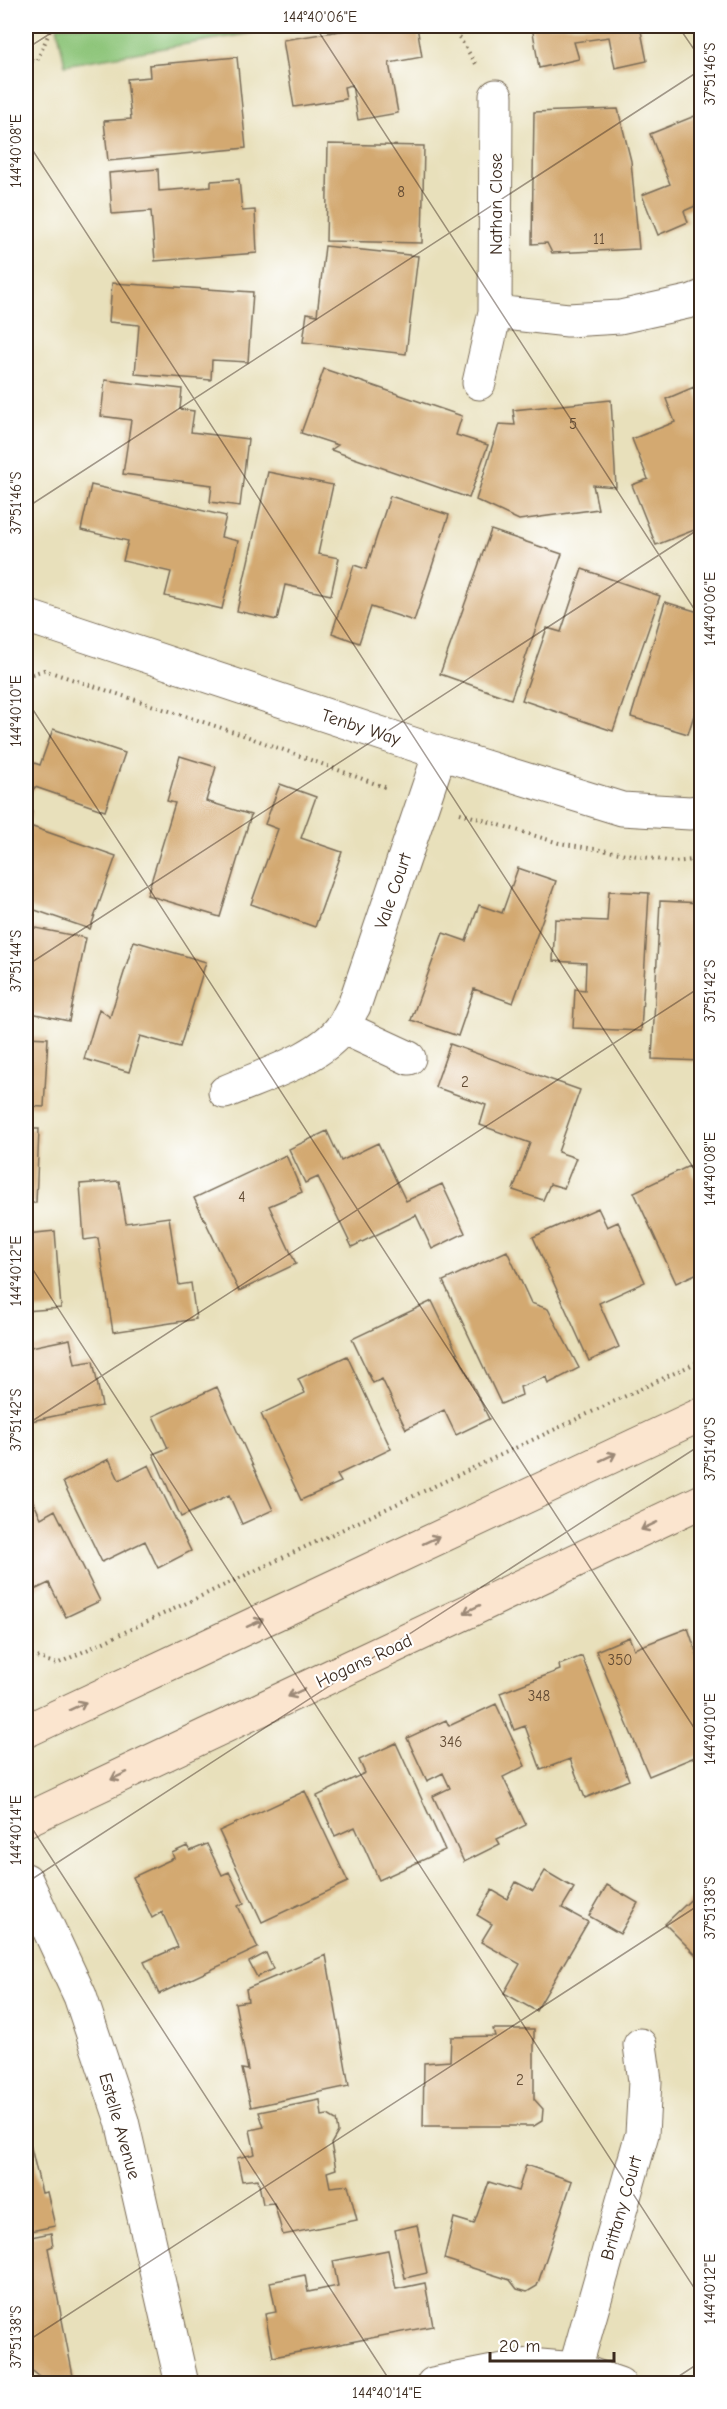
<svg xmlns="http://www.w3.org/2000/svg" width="727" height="2409" viewBox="0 0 727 2409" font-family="'Comic Neue',sans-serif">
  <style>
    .green { fill: #8dc579; stroke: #64784c; stroke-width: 1.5 }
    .building { fill: #d3a971 }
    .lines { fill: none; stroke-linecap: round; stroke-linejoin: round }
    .street-casing { stroke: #786a55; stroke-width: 35 }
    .secondary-casing { stroke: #786a55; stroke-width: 35 }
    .path { stroke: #786a55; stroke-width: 4; stroke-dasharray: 1.5 4.5; stroke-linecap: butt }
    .street { stroke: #fff; stroke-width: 33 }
    .secondary { stroke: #fbe5cf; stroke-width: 33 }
    .oneway { stroke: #9b8876 }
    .ticks { fill: none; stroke: #3b2a1e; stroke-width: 1.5; stroke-opacity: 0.45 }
    .labels { text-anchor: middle; stroke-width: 4.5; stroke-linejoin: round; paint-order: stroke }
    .number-label { font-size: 15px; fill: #614a33 }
    .street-label { font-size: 18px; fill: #3b2a1e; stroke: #fff }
    .neatline { fill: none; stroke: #3b2a1e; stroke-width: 2 }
    .ticks-label { font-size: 15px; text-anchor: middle; fill: #3b2a1e }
  </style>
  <rect width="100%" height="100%" fill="#fff"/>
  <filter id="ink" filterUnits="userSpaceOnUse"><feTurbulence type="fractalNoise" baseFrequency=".0167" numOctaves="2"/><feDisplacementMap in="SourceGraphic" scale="12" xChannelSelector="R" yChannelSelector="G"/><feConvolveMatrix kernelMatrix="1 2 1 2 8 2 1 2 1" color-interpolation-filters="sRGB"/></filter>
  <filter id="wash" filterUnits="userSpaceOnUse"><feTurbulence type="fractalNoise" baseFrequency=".008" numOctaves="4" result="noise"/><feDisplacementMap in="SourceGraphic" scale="24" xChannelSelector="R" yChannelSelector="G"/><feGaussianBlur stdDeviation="1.35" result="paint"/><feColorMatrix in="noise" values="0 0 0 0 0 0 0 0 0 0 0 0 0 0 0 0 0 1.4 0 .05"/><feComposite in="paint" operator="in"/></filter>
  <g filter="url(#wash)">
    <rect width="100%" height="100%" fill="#e8e0bb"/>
    <path class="green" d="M 57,26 L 292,26 L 65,65 Z"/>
    <g id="blocks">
      <path class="building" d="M 372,26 L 417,26 L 422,57 L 389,63 L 398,113 L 358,120 L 352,85 L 344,87 L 346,99 L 294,107 L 283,40 Z
        M 532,26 L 640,26 L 647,61 L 615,68 L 609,37 L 574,42 L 579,59 L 539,68 Z
        M 237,57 L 246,148 L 108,161 L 104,121 L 131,119 L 127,79 L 150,77 L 149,65 Z
        M 618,109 L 631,161 L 639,249 L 552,253 L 547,243 L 532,244 L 534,112 Z
        M 702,113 L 702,203 L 684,211 L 688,222 L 658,235 L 642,195 L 670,184 L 650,134 Z
        M 328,144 L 424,146 L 422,243 L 326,241 Z
        M 158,169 L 159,191 L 211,187 L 211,181 L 239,179 L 242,211 L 255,210 L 257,253 L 155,261 L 151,211 L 112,214 L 109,173 Z
        M 325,246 L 418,256 L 406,354 L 303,342 L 307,313 L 317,315 Z
        M 112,283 L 253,292 L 248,362 L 212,360 L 211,380 L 135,374 L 139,325 L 109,322 Z
        M 324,369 L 462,416 L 456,435 L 488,445 L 469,498 L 331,450 L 338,445 L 301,433 Z
        M 105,380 L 182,389 L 180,409 L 194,411 L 191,432 L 248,439 L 240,506 L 210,502 L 212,485 L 123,474 L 131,420 L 101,416 Z
        M 694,387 L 702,406 L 702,527 L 656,545 L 632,485 L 648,479 L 632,439 L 675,422 L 666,399 Z
        M 611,400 L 616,487 L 593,485 L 598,509 L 519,520 L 476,500 L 499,424 L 515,425 L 513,410 Z
        M 268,472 L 333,485 L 318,554 L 339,558 L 331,595 L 285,585 L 277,620 L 237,611 Z
        M 91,485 L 226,516 L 221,537 L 238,541 L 222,609 L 165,596 L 171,572 L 123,561 L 128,541 L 81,530 Z
        M 390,496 L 449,515 L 414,621 L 371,607 L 359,643 L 332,633 L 354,565 L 366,569 Z
        M 491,530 L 562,554 L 511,699 L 440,674 Z
        M 582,569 L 660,596 L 613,731 L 522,700 L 547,628 L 561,632 Z
        M 665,602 L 702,613 L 702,690 L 688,734 L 631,717 Z
        M 53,729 L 125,753 L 105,811 L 35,787 L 26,800 L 26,760 L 40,765 Z
        M 180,756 L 216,767 L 206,801 L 251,815 L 220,917 L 147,895 L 175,803 L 167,801 Z
        M 280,784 L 316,797 L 301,838 L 342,852 L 315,927 L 251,904 L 278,829 L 265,824 Z
        M 26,810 L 32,812 L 27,825 L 116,856 L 90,929 L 26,907 Z
        M 518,868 L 556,881 L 513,1003 L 474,989 L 458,1036 L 411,1020 L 443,933 L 466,941 L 479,905 L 502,913 Z
        M 609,891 L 649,893 L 641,1031 L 573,1028 L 575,989 L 585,990 L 586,963 L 553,961 L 555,919 L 607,921 Z
        M 660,901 L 702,903 L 702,1061 L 652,1059 Z
        M 26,926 L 86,938 L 69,1021 L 26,1012 Z
        M 134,941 L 206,962 L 180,1047 L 140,1036 L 129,1072 L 84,1059 L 99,1009 L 110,1017 Z
        M 26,1037 L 48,1038 L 44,1107 L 26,1106 Z
        M 450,1044 L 580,1090 L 558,1152 L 576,1158 L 564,1188 L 550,1184 L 543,1200 L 513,1190 L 530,1143 L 480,1125 L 486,1105 L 435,1087 Z
        M 26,1129 L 39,1129 L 36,1203 L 26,1203 Z
        M 327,1131 L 341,1161 L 378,1143 L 406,1201 L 442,1184 L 465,1233 L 432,1249 L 416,1215 L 352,1247 L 318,1177 L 305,1183 L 289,1149 Z
        M 286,1155 L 302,1192 L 269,1206 L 296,1264 L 239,1291 L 194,1198 Z
        M 689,1166 L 702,1192 L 702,1271 L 676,1283 L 634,1192 Z
        M 119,1181 L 126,1223 L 169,1217 L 179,1285 L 191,1283 L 196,1319 L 113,1332 L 98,1238 L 84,1240 L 80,1184 Z
        M 598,1208 L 607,1227 L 618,1222 L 645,1282 L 599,1303 L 619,1347 L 589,1361 L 533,1237 Z
        M 55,1231 L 61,1308 L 26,1311 L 26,1234 Z
        M 507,1251 L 531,1303 L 548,1309 L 579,1368 L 548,1384 L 546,1377 L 520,1387 L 522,1395 L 501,1404 L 443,1281 Z
        M 432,1301 L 489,1419 L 456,1435 L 444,1410 L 406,1429 L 382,1379 L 373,1383 L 352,1339 Z
        M 70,1339 L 75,1364 L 93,1361 L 102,1406 L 26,1422 L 26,1348 Z
        M 347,1356 L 391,1449 L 337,1475 L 341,1482 L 301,1500 L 261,1414 L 305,1393 L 298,1379 Z
        M 217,1387 L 273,1510 L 242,1524 L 229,1495 L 181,1517 L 153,1454 L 168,1448 L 153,1416 Z
        M 109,1459 L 119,1480 L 149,1465 L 191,1551 L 158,1568 L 145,1541 L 102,1562 L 63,1482 Z
        M 26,1487 L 41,1518 L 55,1510 L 100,1601 L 66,1617 L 49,1583 L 30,1592 L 26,1583 Z
        M 688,1628 L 702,1670 L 702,1754 L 649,1776 L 596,1651 L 629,1637 L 634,1649 Z
        M 582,1656 L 629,1780 L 585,1798 L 570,1759 L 541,1770 L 525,1726 L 514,1730 L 500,1693 L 560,1670 L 559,1665 Z
        M 496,1704 L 525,1766 L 503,1777 L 526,1825 L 497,1839 L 500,1844 L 464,1862 L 433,1796 L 450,1788 L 443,1773 L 427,1781 L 407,1738 L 446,1720 L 449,1726 Z
        M 396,1743 L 445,1850 L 379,1880 L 355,1827 L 335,1836 L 317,1796 L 365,1773 L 359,1760 Z
        M 305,1791 L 348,1882 L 262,1922 L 219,1831 Z
        M 207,1844 L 222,1875 L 229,1872 L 244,1903 L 238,1906 L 258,1948 L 159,1994 L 144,1962 L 178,1947 L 162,1912 L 152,1918 L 133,1877 L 174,1858 L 172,1853 L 187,1846 L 190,1851 Z
        M 545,1871 L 574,1888 L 562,1908 L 588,1922 L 536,2011 L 504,1993 L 520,1964 L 481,1942 L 492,1924 L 477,1915 L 492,1890 L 507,1899 L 516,1882 L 533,1891 Z
        M 702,1874 L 702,1887 L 695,1880 Z
        M 607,1885 L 638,1903 L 620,1934 L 589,1916 Z
        M 702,1889 L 702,1961 L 665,1924 Z
        M 266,1953 L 273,1969 L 257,1977 L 249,1962 Z
        M 326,1955 L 349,2086 L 251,2107 L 242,2069 L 248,2070 L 235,2003 L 248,2001 L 246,1989 Z
        M 493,2029 L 534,2029 L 534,2099 L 543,2109 L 542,2121 L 534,2126 L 423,2126 L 424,2063 L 450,2061 L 451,2037 L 495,2036 Z
        M 320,2100 L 322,2116 L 328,2115 L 336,2120 L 338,2132 L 331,2144 L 336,2169 L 327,2172 L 330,2187 L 348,2185 L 357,2220 L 283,2235 L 274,2203 L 263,2204 L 258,2179 L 242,2181 L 237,2158 L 255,2154 L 250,2130 L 264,2127 L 259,2112 Z
        M 26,2127 L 42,2193 L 47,2192 L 55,2226 L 26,2232 Z
        M 526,2165 L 572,2181 L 537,2286 L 527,2292 L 517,2289 L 510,2280 L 444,2259 L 454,2218 L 474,2224 L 489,2182 L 518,2191 Z
        M 417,2225 L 427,2273 L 405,2278 L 395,2230 Z
        M 51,2233 L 53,2246 L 48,2248 L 74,2381 L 40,2384 L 39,2376 L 26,2366 L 26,2238 Z
        M 388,2250 L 396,2289 L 425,2283 L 433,2326 L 273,2357 L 265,2314 L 276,2312 L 270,2282 L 305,2275 L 308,2292 L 338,2286 L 333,2261 Z"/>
    </g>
  </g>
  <g filter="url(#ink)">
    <use href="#blocks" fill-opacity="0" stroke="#786a55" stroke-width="1.5"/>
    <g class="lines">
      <defs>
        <path id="street" d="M 495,312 L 568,320 L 620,317 L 692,301 L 702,297
          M 479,383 L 495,312 L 496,96
          M 26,616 L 440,753 L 622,809 L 690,813 L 702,811
          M 342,1027 L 409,1058
          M 225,1092 C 261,1076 321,1059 343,1026 C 347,1020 350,1012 354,1006 L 440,753
          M 26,1880 L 80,1996 L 122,2121 L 182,2384
          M 575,2369 L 642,2134 L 645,2081 L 640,2045
          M 433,2384 L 529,2365 L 575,2369 L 619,2384"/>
        <path id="secondary" d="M 26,1731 L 702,1414
          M 26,1820 L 702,1501"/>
      </defs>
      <use href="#street" class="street-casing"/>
      <use href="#secondary" class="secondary-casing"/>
      <path class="path" d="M 455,26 L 457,34 L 476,64
        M 26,61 L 37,61 L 52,26
        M 26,676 L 44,670 L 243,735 L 387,788
        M 460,813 L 559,843 L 674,862 L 702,859
        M 26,1653 L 57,1664 L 702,1360"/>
      <use href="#street" class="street"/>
      <use href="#secondary" class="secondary"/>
    </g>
    <defs><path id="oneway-shaft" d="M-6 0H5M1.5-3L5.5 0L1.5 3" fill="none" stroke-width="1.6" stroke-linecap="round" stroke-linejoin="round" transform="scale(1.5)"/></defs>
    <g class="oneway">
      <use href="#oneway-shaft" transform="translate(608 1457) rotate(-25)"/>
      <use href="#oneway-shaft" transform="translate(649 1526) rotate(155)"/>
      <use href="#oneway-shaft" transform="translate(431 1540) rotate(-25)"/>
      <use href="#oneway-shaft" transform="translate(472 1609) rotate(155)"/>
      <use href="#oneway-shaft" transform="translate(255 1623) rotate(-25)"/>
      <use href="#oneway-shaft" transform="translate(296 1693) rotate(155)"/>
      <use href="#oneway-shaft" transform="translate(78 1706) rotate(-25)"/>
      <use href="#oneway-shaft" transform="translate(119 1776) rotate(155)"/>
    </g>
  </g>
  <path class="ticks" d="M 315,26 L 702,621M 678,26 L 702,61M 26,49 L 62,26M 26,140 L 702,1181M 26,508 L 702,69M 26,699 L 702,1740M 26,966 L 702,527M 26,1259 L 702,2300M 26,1425 L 702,986M 26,1819 L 392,2384M 26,1883 L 702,1444M 26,2342 L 702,1903M 26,2379 L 29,2384M 667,2384 L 702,2361"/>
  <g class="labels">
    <g class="number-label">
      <text x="401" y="197">8</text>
      <text x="599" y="244">11</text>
      <text x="573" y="429">5</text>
      <text x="465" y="1087">2</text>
      <text x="242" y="1202">4</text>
      <text x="620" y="1665">350</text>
      <text x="539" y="1701">348</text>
      <text x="451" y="1747">346</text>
      <text x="520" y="2085">2</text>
    </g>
    <g class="street-label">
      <text transform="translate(496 204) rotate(-90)" y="6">Nathan Close</text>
      <text transform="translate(361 727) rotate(18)" y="6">Tenby Way</text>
      <text transform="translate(393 891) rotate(-71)" y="6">Vale Court</text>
      <text transform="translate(364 1661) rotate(-25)" y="6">Hogans Road</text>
      <text transform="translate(120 2126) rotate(74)" y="6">Estelle Avenue</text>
      <text transform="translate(621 2208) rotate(-74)" y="6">Brittany Court</text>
    </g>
  </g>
  <rect width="727" height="2409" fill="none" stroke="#fff" stroke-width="66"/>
  <path d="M490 2352v9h124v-9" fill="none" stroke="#3b2a1e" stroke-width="3"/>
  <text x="499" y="2352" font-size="18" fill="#3b2a1e" stroke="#ffffff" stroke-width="4.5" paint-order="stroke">20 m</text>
  <rect x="33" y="33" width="661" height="2343" class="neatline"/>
  <g class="ticks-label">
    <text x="320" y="22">144°40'06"E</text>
    <text transform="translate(710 74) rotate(-90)" y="5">37°51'46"S</text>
    <text transform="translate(16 151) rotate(-90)" y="5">144°40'08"E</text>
    <text transform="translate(16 503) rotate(-90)" y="5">37°51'46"S</text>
    <text transform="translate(710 609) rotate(-90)" y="5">144°40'06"E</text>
    <text transform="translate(16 711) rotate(-90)" y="5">144°40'10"E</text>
    <text transform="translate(16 961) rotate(-90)" y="5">37°51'44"S</text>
    <text transform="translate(710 991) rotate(-90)" y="5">37°51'42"S</text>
    <text transform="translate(710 1169) rotate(-90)" y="5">144°40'08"E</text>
    <text transform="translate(16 1271) rotate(-90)" y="5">144°40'12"E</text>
    <text transform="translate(16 1420) rotate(-90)" y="5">37°51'42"S</text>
    <text transform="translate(710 1449) rotate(-90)" y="5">37°51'40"S</text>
    <text transform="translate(710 1729) rotate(-90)" y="5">144°40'10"E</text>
    <text transform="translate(16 1830) rotate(-90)" y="5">144°40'14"E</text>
    <text transform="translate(710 1908) rotate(-90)" y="5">37°51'38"S</text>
    <text transform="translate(710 2289) rotate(-90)" y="5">144°40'12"E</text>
    <text transform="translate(16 2337) rotate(-90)" y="5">37°51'38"S</text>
    <text x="387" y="2398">144°40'14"E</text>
  </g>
</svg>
